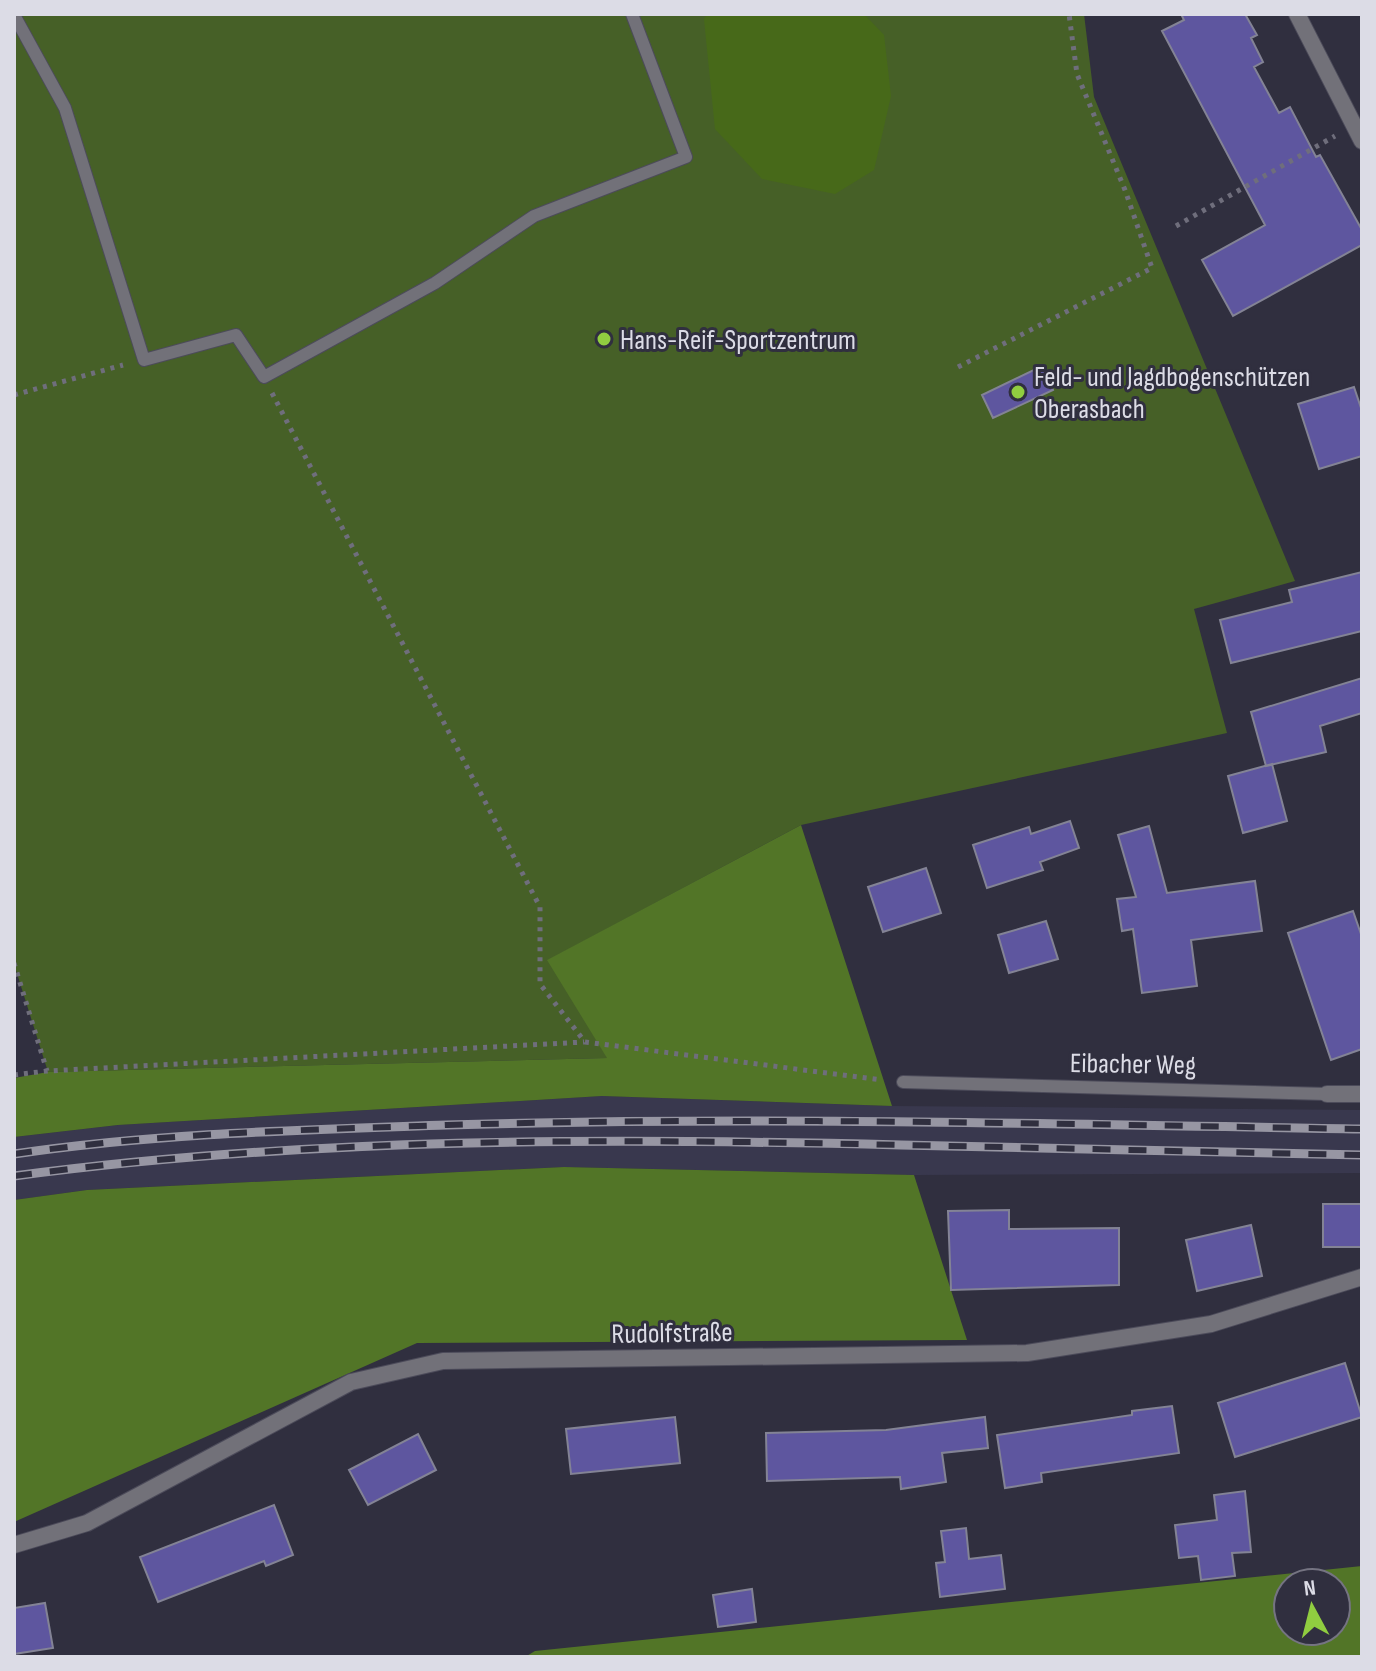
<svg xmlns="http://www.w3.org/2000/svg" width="1376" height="1671" viewBox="0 0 1376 1671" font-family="'Sofia Sans Condensed',sans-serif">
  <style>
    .built { fill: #39384e }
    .green { fill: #466027 }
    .forest { fill: #527527; fill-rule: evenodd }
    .water { fill: #476919 }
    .building { fill: #5e569f; stroke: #838395; stroke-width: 2 }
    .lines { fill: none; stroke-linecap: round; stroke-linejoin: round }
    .service-casing { stroke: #4c4b5a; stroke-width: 14 }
    .minor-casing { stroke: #4c4b5a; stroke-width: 18 }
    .tertiary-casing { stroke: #4c4b5a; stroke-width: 18 }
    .path { stroke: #6f6e7c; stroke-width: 5; stroke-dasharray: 4 6; stroke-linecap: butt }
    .service { stroke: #727179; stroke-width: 12 }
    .minor { stroke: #727179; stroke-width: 16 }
    .tertiary { stroke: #727179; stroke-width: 16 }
    .rail-casing { stroke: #9796a3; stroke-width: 9 }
    .rail { stroke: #302f3f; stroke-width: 6; stroke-dasharray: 18; stroke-linecap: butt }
    .poi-dot { fill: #90cd40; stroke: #302f3f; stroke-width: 3 }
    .labels { text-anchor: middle; stroke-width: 6; stroke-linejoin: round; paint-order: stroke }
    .poi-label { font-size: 28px; fill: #dcdce6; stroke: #302f3f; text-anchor: start }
    .street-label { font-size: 28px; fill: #dcdce6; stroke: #302f3f }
  </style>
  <rect width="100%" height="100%" fill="#302f3f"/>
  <path class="built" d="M 602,1096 L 892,1106 L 1362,1110 L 1362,1173 L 914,1175 L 564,1167 L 87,1190 L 14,1200 L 14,1137 L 118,1125 Z"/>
  <path class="green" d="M 14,14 L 1084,14 L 1094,97 L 1295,581 L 1194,609 L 1227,733 L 801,825 L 548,960 L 608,1058 L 48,1072 L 14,964 Z"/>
  <path class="forest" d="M 801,825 L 892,1106 L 602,1096 L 118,1125 L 14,1137 L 14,1078 L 48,1072 L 607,1058 L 547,960 Z
    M 564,1167 L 914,1175 L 967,1340 L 417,1343 L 14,1522 L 14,1200 L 87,1190 Z
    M 1362,1566 L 1362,1657 L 525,1657 L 535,1651 ZM 1288,1583 L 1336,1583 L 1336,1631 L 1288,1631 Z"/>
  <path class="water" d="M 707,14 L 864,14 L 884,35 L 891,96 L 874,170 L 835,194 L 762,179 L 715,129 L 704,19 Z"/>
  <path class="building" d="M 1181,14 L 1245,14 L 1257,35 L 1251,38 L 1263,62 L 1254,67 L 1279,113 L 1290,107 L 1316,157 L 1320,155 L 1362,230 L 1362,245 L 1233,316 L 1202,260 L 1265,225 L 1162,31 L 1184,20 Z
    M 1042,366 L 1053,390 L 993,418 L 982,395 Z
    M 1354,387 L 1362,411 L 1362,456 L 1319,469 L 1298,404 Z
    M 1362,572 L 1362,631 L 1231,663 L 1220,620 L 1292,602 L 1289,590 Z
    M 1362,678 L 1362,713 L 1320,726 L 1326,752 L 1266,766 L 1251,712 Z
    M 1272,764 L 1287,821 L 1243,833 L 1228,776 Z
    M 1070,821 L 1079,848 L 1040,862 L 1043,870 L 987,888 L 973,845 L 1029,827 L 1031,834 Z
    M 1149,826 L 1167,893 L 1255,881 L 1262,931 L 1191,940 L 1197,986 L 1142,993 L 1133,929 L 1122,931 L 1117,899 L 1136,897 L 1118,835 Z
    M 926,868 L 941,913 L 883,932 L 868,887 Z
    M 1353,911 L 1362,937 L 1362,1049 L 1331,1060 L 1288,933 Z
    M 1046,921 L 1058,959 L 1009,973 L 998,935 Z
    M 1323,1204 L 1362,1204 L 1362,1247 L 1323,1247 Z
    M 1009,1210 L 1009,1229 L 1119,1228 L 1119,1285 L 951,1290 L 948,1211 Z
    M 1251,1225 L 1262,1276 L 1197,1291 L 1186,1240 Z
    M 1345,1363 L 1362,1417 L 1235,1457 L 1218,1403 Z
    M 1172,1406 L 1179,1453 L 1041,1473 L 1042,1482 L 1005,1488 L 997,1435 L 1132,1415 L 1132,1411 Z
    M 675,1417 L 680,1463 L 571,1474 L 566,1429 Z
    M 985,1417 L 988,1448 L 942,1453 L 946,1482 L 901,1489 L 900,1477 L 767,1481 L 766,1433 L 886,1430 Z
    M 418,1434 L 436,1470 L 368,1505 L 349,1470 Z
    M 1245,1491 L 1251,1552 L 1232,1553 L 1235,1576 L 1201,1580 L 1198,1556 L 1179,1558 L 1175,1525 L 1217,1520 L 1214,1495 Z
    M 274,1505 L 293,1555 L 266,1566 L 264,1561 L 158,1602 L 140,1557 Z
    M 966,1528 L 969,1559 L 1001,1555 L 1005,1589 L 940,1597 L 936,1563 L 945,1562 L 941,1531 Z
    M 752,1589 L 756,1622 L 718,1627 L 713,1595 Z
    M 45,1603 L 53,1648 L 14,1654 L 14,1608 Z"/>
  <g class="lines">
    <defs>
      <path id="service" d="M 14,15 L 65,108 L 144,360 L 236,335 L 264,377 L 435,283 L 534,216 L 686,157 L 632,14
        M 903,1082 L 1327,1094"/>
      <path id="minor" d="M 1297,14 L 1362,141
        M 1327,1094 L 1362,1094"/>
      <path id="tertiary" d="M 14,1545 L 87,1523 L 351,1382 L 443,1361 L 1027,1353 L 1211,1324 L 1362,1277"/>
    </defs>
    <use href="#service" class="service-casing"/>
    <use href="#minor" class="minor-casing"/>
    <use href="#tertiary" class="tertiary-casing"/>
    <path class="path" d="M 1176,226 L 1335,136
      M 958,367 L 1152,268 L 1125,190 L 1077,74 L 1069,14
      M 272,393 L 540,907 L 540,984 L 585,1042 L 882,1080
      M 14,395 L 123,365
      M 14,963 L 47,1071
      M 14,1075 L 47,1071 L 584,1042"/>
    <use href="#service" class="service"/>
    <use href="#minor" class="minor"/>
    <use href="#tertiary" class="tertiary"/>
    <defs>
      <path id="rail" d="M 14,1154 C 157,1133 302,1130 447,1125 C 752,1116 1057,1124 1362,1129
        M 14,1176 C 307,1137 606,1138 901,1145 C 1055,1148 1208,1152 1362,1155"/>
    </defs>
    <use href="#rail" class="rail-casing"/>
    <use href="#rail" class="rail"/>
  </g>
  <g class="poi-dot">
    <circle cx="604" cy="339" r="8"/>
    <circle cx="1018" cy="392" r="8"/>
  </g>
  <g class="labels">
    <g class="poi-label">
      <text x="620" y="349">Hans-Reif-Sportzentrum</text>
      <text x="1034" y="386">Feld- und Jagdbogenschützen<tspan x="1034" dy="32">Oberasbach</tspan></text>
    </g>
    <g class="street-label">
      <text transform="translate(1133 1063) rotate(1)" y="10">Eibacher Weg</text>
      <text transform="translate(672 1332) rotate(-1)" y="10">Rudolfstraße</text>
    </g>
  </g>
  <rect width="1376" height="1671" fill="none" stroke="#dcdce6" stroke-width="32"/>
  <g transform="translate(1312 1607) rotate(353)"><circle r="38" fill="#302f3f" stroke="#757482" stroke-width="2"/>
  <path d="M0-6L14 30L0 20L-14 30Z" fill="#90cd40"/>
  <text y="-12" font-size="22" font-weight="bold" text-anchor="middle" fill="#dcdce6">N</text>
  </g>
</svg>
